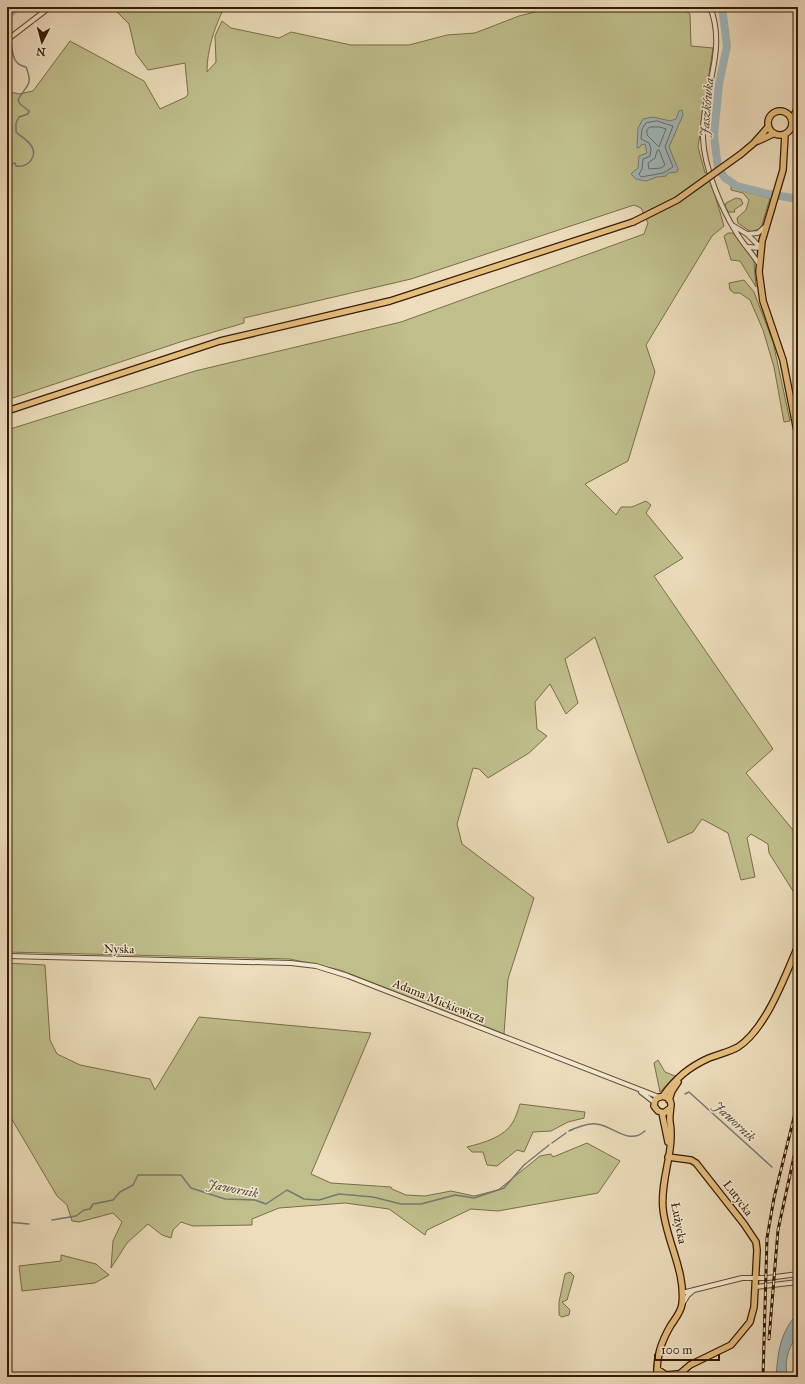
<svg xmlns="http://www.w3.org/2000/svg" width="805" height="1384" viewBox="0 0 805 1384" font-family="'IM FELL Great Primer',serif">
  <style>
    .green { fill: #bfbf8c; stroke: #7a6d48 }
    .water { fill: #a0b8bd; stroke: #767973 }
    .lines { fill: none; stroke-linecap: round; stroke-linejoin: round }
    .shore { stroke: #6b6a60; stroke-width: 1 }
    .stream { stroke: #767973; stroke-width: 1.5 }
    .river { stroke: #a0b8bd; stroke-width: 8 }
    .minor-casing { stroke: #644c31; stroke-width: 6 }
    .major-casing { stroke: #361b03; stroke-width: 8 }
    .minor { stroke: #f3e9d3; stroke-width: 4 }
    .major { stroke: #e6be7e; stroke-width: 5.5 }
    .rail-casing { stroke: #361b03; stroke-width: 3 }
    .rail { stroke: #f3e9d3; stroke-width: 1.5; stroke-dasharray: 4.5; stroke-linecap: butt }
    .major-bridge-casing { stroke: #361b03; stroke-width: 8; stroke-linecap: butt }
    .major-bridge { stroke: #e6be7e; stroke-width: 5.5 }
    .labels { text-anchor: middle; stroke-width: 3; stroke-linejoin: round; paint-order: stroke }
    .street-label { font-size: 12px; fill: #361b03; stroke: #f3e9d3 }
    .water-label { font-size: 13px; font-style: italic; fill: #564a3b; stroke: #f3e9d3 }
  </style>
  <rect width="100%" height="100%" fill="#edddbc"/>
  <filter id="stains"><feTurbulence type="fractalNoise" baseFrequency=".005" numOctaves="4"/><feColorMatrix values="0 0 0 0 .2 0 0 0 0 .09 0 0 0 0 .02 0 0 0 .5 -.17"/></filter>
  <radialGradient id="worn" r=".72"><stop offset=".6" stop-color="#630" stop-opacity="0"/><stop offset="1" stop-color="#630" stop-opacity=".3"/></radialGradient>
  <path class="green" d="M 118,7 L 222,7 L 224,8 C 214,28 207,50 207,72 L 216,62 L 215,36 L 222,21 L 231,28 L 279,38 L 291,32 L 351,45 L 409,45 L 447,35 L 475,33 L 519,16 L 539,11 L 543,7 L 681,7 L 690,14 L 691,46 L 713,48 L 698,147 L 705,173 L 708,171 L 724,226 L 712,236 L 646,345 L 655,372 L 628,461 L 585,484 L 616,515 L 621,507 L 632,507 L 646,501 L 651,505 L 646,513 L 683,558 L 654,576 L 773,749 L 746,773 L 798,836 L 798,899 L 769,853 L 768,844 L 751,834 L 747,838 L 755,877 L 741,880 L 728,833 L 702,819 L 693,832 L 668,843 L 595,637 L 565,659 L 578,703 L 566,714 L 550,684 L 535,702 L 537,729 L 547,736 L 529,753 L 488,778 L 479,769 L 473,768 L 457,824 L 462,844 L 534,898 L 508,979 L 504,1034 L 340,970 L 290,959 L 7,952 L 7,430 L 195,371 L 401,322 L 644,234 L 648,223 L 641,208 L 634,205 L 411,279 L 244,318 L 244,323 L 180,342 L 7,400 L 7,91 L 19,94 L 33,91 L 70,41 L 144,81 L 160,109 L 186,97 L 188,94 L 185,63 L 148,70 L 136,54 L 129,24 L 116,11 Z
    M 731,186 L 739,190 L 770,198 L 762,225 L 759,229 L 751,232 L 738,223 L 737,218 L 746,210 L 749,200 L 743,193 L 731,190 Z
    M 736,198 L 741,199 L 743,204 L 734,210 L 735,212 L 728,212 L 725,206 L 726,203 Z
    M 728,233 L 733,233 L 751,255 L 754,262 L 756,287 L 740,261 L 731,260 L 724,236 Z
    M 744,280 L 754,292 L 773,342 L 790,421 L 784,422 L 774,367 L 763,330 L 750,300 L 740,293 L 734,293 L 730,290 L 729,283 Z
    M 7,963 L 45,965 L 50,1040 L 57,1054 L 80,1065 L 150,1079 L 155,1090 L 199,1017 L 371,1033 L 311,1174 L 331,1183 L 391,1187 L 392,1189 L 406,1195 L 425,1196 L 451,1191 L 474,1196 L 498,1190 L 540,1156 L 551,1154 L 553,1157 L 587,1143 L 620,1161 L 598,1193 L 498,1211 L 471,1209 L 427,1230 L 425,1235 L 389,1209 L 345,1203 L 279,1208 L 252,1219 L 252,1225 L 193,1226 L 181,1222 L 173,1230 L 171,1238 L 162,1235 L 148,1224 L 127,1243 L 111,1268 L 113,1241 L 122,1222 L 113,1213 L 79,1222 L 72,1221 L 67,1205 L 57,1196 L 7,1111 Z
    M 658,1060 L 665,1072 L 675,1076 L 660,1092 L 654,1063 Z
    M 520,1104 L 585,1112 L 584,1118 L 568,1122 L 551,1131 L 533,1132 L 524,1152 L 517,1150 L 497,1166 L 487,1165 L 483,1152 L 472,1152 L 467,1147 C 483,1143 505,1137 513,1122 C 516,1117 518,1110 520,1104 Z
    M 61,1255 L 96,1264 L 109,1275 L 95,1283 L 22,1291 L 19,1266 L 61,1261 Z
    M 570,1272 L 574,1276 L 567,1300 L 562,1302 L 570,1310 L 569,1315 L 562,1317 L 559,1315 L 559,1302 L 565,1274 Z"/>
  <path class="water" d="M 682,110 L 683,115 L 669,147 L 678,169 L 677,172 L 668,173 L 666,176 L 657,177 L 646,181 L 636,179 L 631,174 L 638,168 L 639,156 L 647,153 L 645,144 L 641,145 L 639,148 L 637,148 L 638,128 L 643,119 L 653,117 L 670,121 L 676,119 L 679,111 Z
    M 798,1313 L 798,1335 C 789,1345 783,1363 788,1377 L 776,1377 C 778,1352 780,1332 798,1313 Z"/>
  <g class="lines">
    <path class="shore" d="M 657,121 L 673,126 L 665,147 L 673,167 L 663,173 L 641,177 L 639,174 L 642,169 L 643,159 L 650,156 L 651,149 L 649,143 L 641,139 L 642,129 L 646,123 Z
      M 650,127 L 660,127 L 666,129 L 659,147 L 647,135 L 647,130 Z
      M 659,150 L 665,165 L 661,168 L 649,169 L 648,163 L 655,158 L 657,151 Z"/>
    <path class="stream" d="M 9,37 L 11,12
      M 7,171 L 12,164 L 15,163 L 16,166 C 29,168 39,155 30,144 C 26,139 20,136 16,132 L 16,123 L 19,117 L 28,114 L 29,111 L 20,104 L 18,100 C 25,86 34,86 26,67 C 12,64 13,53 11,42
      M 685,1094 L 689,1092 L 772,1167
      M 569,1131 C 575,1128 588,1123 596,1124 C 613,1125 628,1146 645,1131
      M 552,1143 L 566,1133
      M 52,1220 L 76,1216 L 84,1210 L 90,1209 L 93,1204 L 113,1200 L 120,1192 L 133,1185 L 138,1175 L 181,1175 L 191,1188 L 225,1199 L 255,1200 L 266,1204 L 287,1190 L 304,1199 L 319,1200 L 339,1194 L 373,1197 L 401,1204 L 421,1204 L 455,1195 L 474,1198 L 504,1188 L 524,1165 L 549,1145
      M 7,1222 L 29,1224"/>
    <path class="river" d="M 722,7 L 727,46 L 719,84 L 714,135 L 718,168 L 725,178 L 737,186 L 768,194 L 798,199
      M 7,15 L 18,7"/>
    <defs>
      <path id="minor" d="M 710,7 C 728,50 701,95 703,138 C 704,167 721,208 736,232 C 743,244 752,253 759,264
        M 7,40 L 50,7
        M 732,225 L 747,234 L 761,248 L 748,247
        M 747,234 L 758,233 L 766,226
        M 7,956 L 291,963 L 316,966 L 348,976 L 659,1097
        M 641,1092 L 654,1102
        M 756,1287 L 798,1282
        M 682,1293 L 742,1278 L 768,1278 L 798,1274
        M 683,1303 L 688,1295 L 694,1290"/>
      <path id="major" d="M768 123a12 12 0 1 1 24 0a12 12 0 1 1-24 0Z
        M 792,120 L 798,107
        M 785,135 L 783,170 L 762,241 L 759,272 L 763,301 L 783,360 L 798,436
        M 758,141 L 773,134
        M 741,154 L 754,143 L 768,127
        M 7,411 L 220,341 L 390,301 L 633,222
        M 663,1096 C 676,1078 689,1067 709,1058 C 719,1054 729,1052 738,1047 C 766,1029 785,976 798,946
        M 669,1100 L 672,1091 L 678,1082
        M 662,1113 L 668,1142
        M 668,1157 L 691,1160 L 696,1163 L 744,1224 L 756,1242 L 757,1250 L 754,1307 L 750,1322 L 731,1345 L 690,1365 L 676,1377
        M 657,1369 L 666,1375 L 678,1374
        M 657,1377 C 656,1357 661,1342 671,1325 C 675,1319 681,1312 682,1304 C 686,1272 666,1240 663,1209 C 660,1179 675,1151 670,1122 C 669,1115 671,1109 671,1104 C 670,1095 660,1095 655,1100 L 654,1106 L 658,1111 L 664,1113 L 669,1109"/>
    </defs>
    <use href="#minor" class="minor-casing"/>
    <use href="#major" class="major-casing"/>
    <use href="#minor" class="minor"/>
    <use href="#major" class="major"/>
    <defs>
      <path id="rail" d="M 769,1339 L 778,1230 L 798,1138
        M 763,1377 L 767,1238 L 774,1198 L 798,1101"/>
    </defs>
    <use href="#rail" class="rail-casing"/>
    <use href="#rail" class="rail"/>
    <defs>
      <path id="major-bridge" d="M 633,222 L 677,200 L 741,154"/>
    </defs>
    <use href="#major-bridge" class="major-bridge-casing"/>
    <use href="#major-bridge" class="major-bridge"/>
  </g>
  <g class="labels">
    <g class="street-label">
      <text transform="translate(119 949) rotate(1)" y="4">Nyska</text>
      <text transform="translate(439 1001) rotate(22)" y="4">Adama Mickiewicza</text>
      <text transform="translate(738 1198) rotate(53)" y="4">Lutycka</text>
      <text transform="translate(679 1223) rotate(79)" y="4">Łużycka</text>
    </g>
    <g class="water-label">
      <text transform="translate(706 107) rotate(-85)" y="5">Jaszkówka</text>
      <text transform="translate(735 1121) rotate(43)" y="5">Jawornik</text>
      <text transform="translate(233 1188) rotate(11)" y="5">Jawornik</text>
    </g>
  </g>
  <rect width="805" height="1384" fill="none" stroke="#edddbc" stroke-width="24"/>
  <rect x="8" y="8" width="789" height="1368" fill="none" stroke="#361b03" stroke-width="2"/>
  <rect x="12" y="12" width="781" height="1360" fill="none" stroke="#361b03"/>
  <g transform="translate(42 42) rotate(186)" stroke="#f3e9d3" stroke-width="3" paint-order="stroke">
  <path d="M0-3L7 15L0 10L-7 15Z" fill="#361b03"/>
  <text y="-6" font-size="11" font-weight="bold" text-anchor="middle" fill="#361b03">N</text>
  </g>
  <path d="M655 1354v6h64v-6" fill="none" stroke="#361b03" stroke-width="2"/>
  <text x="661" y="1354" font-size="12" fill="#361b03" stroke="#f3e9d3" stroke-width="3" paint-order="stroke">100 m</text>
  <rect width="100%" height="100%" filter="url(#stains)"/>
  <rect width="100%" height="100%" fill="url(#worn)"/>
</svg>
